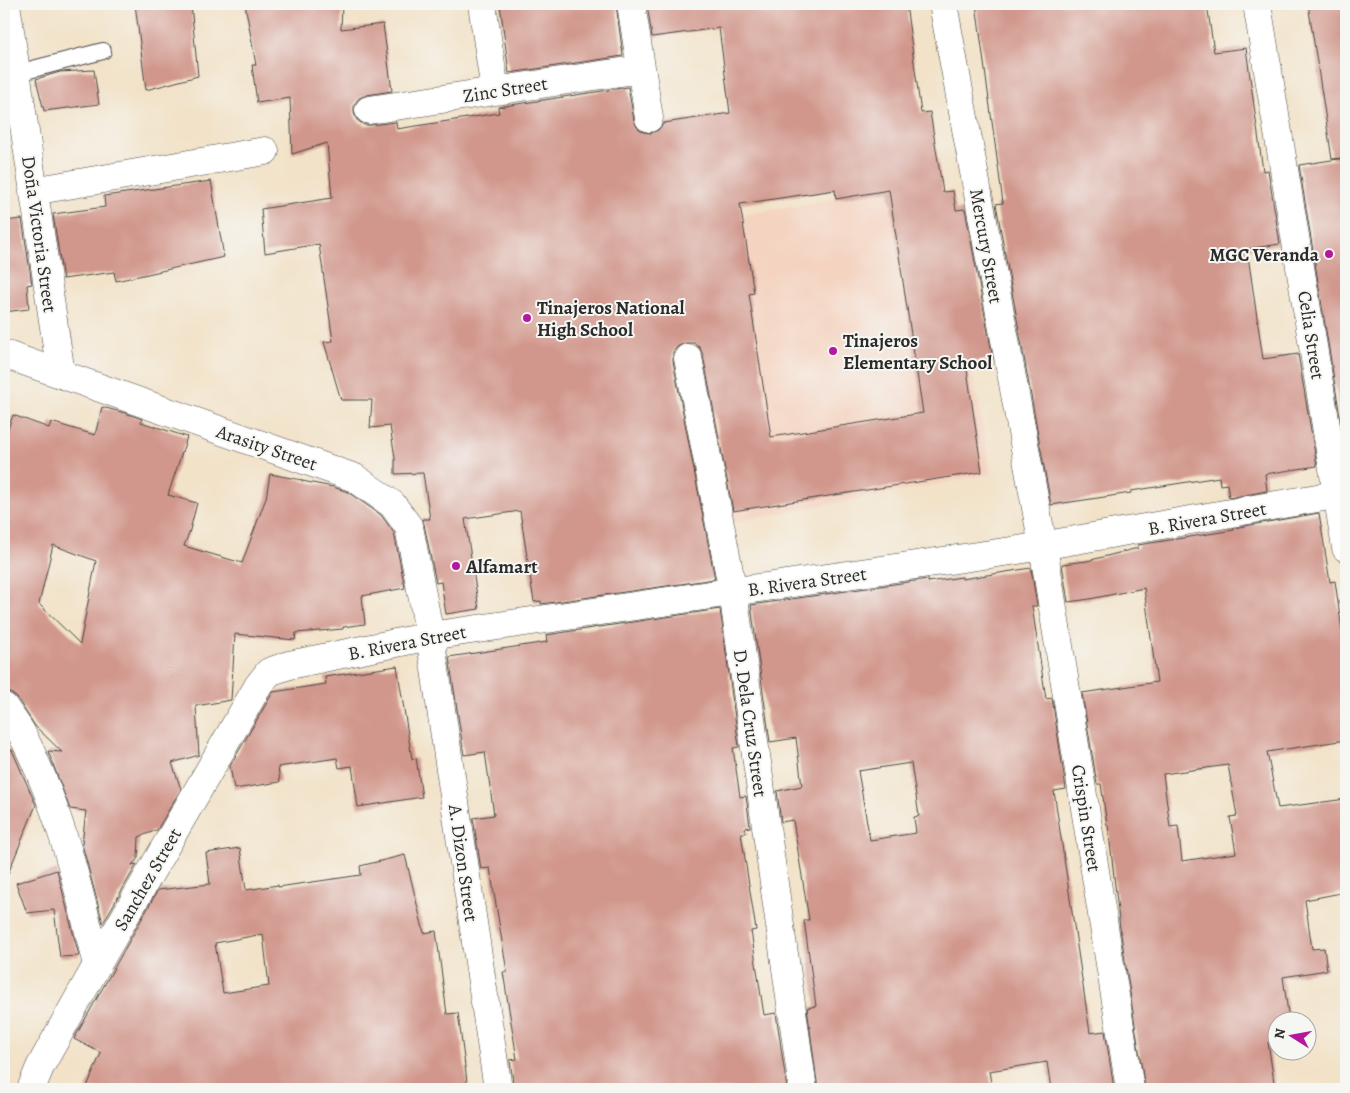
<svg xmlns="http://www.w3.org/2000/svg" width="1350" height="1093" viewBox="0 0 1350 1093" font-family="Alegreya,serif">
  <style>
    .built { fill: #f4d3c0 }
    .building { fill: #d1978c; fill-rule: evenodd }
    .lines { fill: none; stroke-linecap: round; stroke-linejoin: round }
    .service-casing { stroke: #494643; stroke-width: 18 }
    .minor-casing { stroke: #494643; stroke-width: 29 }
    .tertiary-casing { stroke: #494643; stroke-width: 29 }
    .service { stroke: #fff; stroke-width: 16 }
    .minor { stroke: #fff; stroke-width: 28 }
    .tertiary { stroke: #fff; stroke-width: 28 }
    .poi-dot { fill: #b5179e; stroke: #f6f6f2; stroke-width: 2 }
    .labels { text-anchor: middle; stroke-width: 4; stroke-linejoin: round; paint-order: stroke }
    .street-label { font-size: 19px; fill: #2b2b2b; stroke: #f6f6f2 }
    .poi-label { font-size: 19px; font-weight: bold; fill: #2b2b2b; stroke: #f6f6f2; text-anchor: start }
  </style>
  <rect width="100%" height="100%" fill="#f6f6f2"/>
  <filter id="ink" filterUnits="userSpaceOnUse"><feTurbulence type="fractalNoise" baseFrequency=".02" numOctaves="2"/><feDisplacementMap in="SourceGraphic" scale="10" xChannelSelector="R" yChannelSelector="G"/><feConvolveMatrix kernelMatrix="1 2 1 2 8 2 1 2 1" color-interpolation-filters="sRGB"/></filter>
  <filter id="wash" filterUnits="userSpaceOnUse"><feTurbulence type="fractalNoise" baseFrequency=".0096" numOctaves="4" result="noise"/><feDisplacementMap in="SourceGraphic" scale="20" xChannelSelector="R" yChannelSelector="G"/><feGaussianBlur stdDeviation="1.12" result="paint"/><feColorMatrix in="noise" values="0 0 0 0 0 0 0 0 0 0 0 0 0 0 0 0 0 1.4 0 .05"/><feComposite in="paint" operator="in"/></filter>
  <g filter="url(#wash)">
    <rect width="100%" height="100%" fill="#f2e2c8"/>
    <path class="built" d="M 938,179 L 991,474 L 728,523 L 675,228 Z"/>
    <g id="blocks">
      <path class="building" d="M 135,4 L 191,4 L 198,76 L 146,90 Z
        M 245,4 L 342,4 L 341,29 L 383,24 L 392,91 L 367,95 L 359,98 L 354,105 L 354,113 L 357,120 L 364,125 L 371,125 L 396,122 L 397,129 L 499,113 L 498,107 L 628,87 L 634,120 L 637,127 L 643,132 L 651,133 L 658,130 L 664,123 L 730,113 L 719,28 L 652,37 L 647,4 L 906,4 L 921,113 L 930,112 L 943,192 L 953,191 L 956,210 L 965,209 L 993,359 L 966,363 L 982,472 L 733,511 L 703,355 L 700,348 L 694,343 L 685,343 L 677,347 L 673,352 L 673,361 L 715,579 L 541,604 L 541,601 L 534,602 L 520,511 L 465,519 L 479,609 L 446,614 L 441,582 L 436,583 L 424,524 L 422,519 L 430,519 L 423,473 L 395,474 L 395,458 L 390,426 L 370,428 L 372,400 L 341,400 L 324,342 L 333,341 L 319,244 L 265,253 L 261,209 L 332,198 L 327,143 L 292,154 L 290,98 L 257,103 L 252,65 L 256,65 ZM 835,190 L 836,199 L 889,190 L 923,413 L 771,437 L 749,294 L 754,293 L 740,204 Z
        M 500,4 L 616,4 L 623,56 L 509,73 Z
        M 976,4 L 1207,4 L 1214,52 L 1246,48 L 1263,171 L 1268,170 L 1280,244 L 1247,249 L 1263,359 L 1298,354 L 1317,466 L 1265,474 L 1267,491 L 1229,498 L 1227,484 L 1220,485 L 1219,477 L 1131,491 L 1131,493 L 1051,505 L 996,204 L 1003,203 Z
        M 1308,4 L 1346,4 L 1346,453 L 1299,165 L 1345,158 L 1332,159 Z
        M 94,70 L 99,104 L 44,111 L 36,79 L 60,72 Z
        M 211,181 L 224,257 L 116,281 L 114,272 L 63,279 L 53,214 L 105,207 L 104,196 Z
        M 22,219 L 32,284 L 27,285 L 29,309 L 4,312 L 4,221 Z
        M 102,407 L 125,413 L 142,419 L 141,422 L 187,437 L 168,495 L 197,503 L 190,530 L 184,546 L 242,563 L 266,498 L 270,474 L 302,480 L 302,481 L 333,487 L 348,492 L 381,515 L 394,533 L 405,588 L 362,596 L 365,624 L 343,627 L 343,629 L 296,633 L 295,640 L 235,634 L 231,700 L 196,706 L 199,755 L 172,763 L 181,789 L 157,830 L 139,837 L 138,858 L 132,865 L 137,864 L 103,923 L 82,844 L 86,811 L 70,809 L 48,751 L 62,752 L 35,726 L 17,698 L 11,693 L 4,691 L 4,440 L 13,415 L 49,428 L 51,422 L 95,435 ZM 53,545 L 96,561 L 80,644 L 39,604 Z
        M 1319,513 L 1330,582 L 1335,581 L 1346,659 L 1346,670 L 1341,671 L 1346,715 L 1346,740 L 1267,752 L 1278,808 L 1346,799 L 1346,892 L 1305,900 L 1312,949 L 1324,948 L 1327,970 L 1283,977 L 1289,1020 L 1278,1020 L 1278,1041 L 1268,1042 L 1275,1089 L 1145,1089 L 1120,928 L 1108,825 L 1107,825 L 1101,784 L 1097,784 L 1082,693 L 1157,682 L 1144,588 L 1090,599 L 1068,602 L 1062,564 L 1087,561 L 1138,548 L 1138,545 L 1234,530 L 1233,528 ZM 1228,765 L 1237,816 L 1230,817 L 1236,853 L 1182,861 L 1178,826 L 1170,827 L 1163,774 Z
        M 1031,568 L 1037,606 L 1032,606 L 1046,699 L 1052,698 L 1066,789 L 1054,791 L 1090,1033 L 1105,1031 L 1114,1089 L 1051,1089 L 1047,1062 L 989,1071 L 992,1089 L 818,1089 L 807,1008 L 816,1006 L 804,920 L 809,920 L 793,820 L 781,822 L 777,791 L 802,786 L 796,738 L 770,742 L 751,605 L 928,579 L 928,582 L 962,577 L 962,579 ZM 911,763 L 919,816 L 914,817 L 916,833 L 870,840 L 858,771 Z
        M 720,609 L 739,747 L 733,748 L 740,797 L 746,796 L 750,827 L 745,828 L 746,833 L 741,833 L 756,930 L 751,931 L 764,1015 L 776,1013 L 787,1089 L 514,1089 L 510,1060 L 517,1059 L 503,972 L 507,972 L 490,868 L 481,869 L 473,818 L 494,815 L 485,752 L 464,755 L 449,657 L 547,642 L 546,635 Z
        M 397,666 L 412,759 L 416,758 L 422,797 L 358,807 L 352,766 L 339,768 L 337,758 L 278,767 L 280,782 L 234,789 L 230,766 L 273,692 L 326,684 L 325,677 Z
        M 4,749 L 12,750 L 36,805 L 5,881 Z
        M 240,848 L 246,890 L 278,885 L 278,887 L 361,875 L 360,866 L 405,855 L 424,933 L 436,931 L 447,1014 L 458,1013 L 468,1089 L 86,1089 L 101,1053 L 74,1039 L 158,890 L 210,884 L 206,853 ZM 263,934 L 269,986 L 223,993 L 215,943 Z
        M 57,870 L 67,909 L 79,956 L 60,957 L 54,910 L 27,913 L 16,883 Z"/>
    </g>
  </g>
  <g filter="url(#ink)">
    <use href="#blocks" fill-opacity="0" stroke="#494643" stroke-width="1"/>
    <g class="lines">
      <defs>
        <path id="service" d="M 17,75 L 29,70 L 103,51"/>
        <path id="minor" d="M 6,4 L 61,374
          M 482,4 L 495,91
          M 631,4 L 649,118
          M 943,4 L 1043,546 L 1130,1089
          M 1257,4 L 1346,548
          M 369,110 L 641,69
          M 33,191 L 265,151
          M 4,354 L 355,478 L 392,504 L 409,527 L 430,636 L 498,1089
          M 688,358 L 733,592 L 803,1089
          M 4,707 C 9,715 16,723 21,732 C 59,805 78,885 97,965"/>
        <path id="tertiary" d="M 31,1089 L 40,1067 L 97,965 L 258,686 L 269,672 L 289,665 L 430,636 L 1018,550 L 1346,493"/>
      </defs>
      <use href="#service" class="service-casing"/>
      <use href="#minor" class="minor-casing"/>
      <use href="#tertiary" class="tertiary-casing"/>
      <use href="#service" class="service"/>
      <use href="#minor" class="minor"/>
      <use href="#tertiary" class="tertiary"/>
    </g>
  </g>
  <g class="poi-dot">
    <circle cx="1329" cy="254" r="5"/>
    <circle cx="527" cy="318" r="5"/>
    <circle cx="833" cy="351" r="5"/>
    <circle cx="456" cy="566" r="5"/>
  </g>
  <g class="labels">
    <g class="street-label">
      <text transform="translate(505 89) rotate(-9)" y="7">Zinc Street</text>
      <text transform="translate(40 234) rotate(82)" y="7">Doña Victoria Street</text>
      <text transform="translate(987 246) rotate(80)" y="7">Mercury Street</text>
      <text transform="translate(1312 335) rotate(81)" y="7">Celia Street</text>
      <text transform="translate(267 447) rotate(19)" y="7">Arasity Street</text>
      <text transform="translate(1207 518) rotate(-10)" y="7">B. Rivera Street</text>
      <text transform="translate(807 581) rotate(-8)" y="7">B. Rivera Street</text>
      <text transform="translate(407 642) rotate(-11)" y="7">B. Rivera Street</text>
      <text transform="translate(751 723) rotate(82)" y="7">D. Dela Cruz Street</text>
      <text transform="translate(1087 818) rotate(81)" y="7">Crispin Street</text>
      <text transform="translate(464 863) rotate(82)" y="7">A. Dizon Street</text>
      <text transform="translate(147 879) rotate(-60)" y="7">Sanchez Street</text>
    </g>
    <g class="poi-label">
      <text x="1319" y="261" text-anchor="end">MGC Veranda</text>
      <text x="537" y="314">Tinajeros National<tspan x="537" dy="22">High School</tspan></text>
      <text x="843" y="347">Tinajeros<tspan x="843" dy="22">Elementary School</tspan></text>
      <text x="466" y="573">Alfamart</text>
    </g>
  </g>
  <rect width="1350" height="1093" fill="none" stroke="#f6f6f2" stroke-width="20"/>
  <g transform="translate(1292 1036) rotate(281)"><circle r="24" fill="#f6f6f2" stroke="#a5a5a2"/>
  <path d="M0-4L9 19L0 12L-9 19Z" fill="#b5179e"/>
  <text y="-8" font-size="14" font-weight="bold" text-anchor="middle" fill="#2b2b2b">N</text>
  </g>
</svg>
